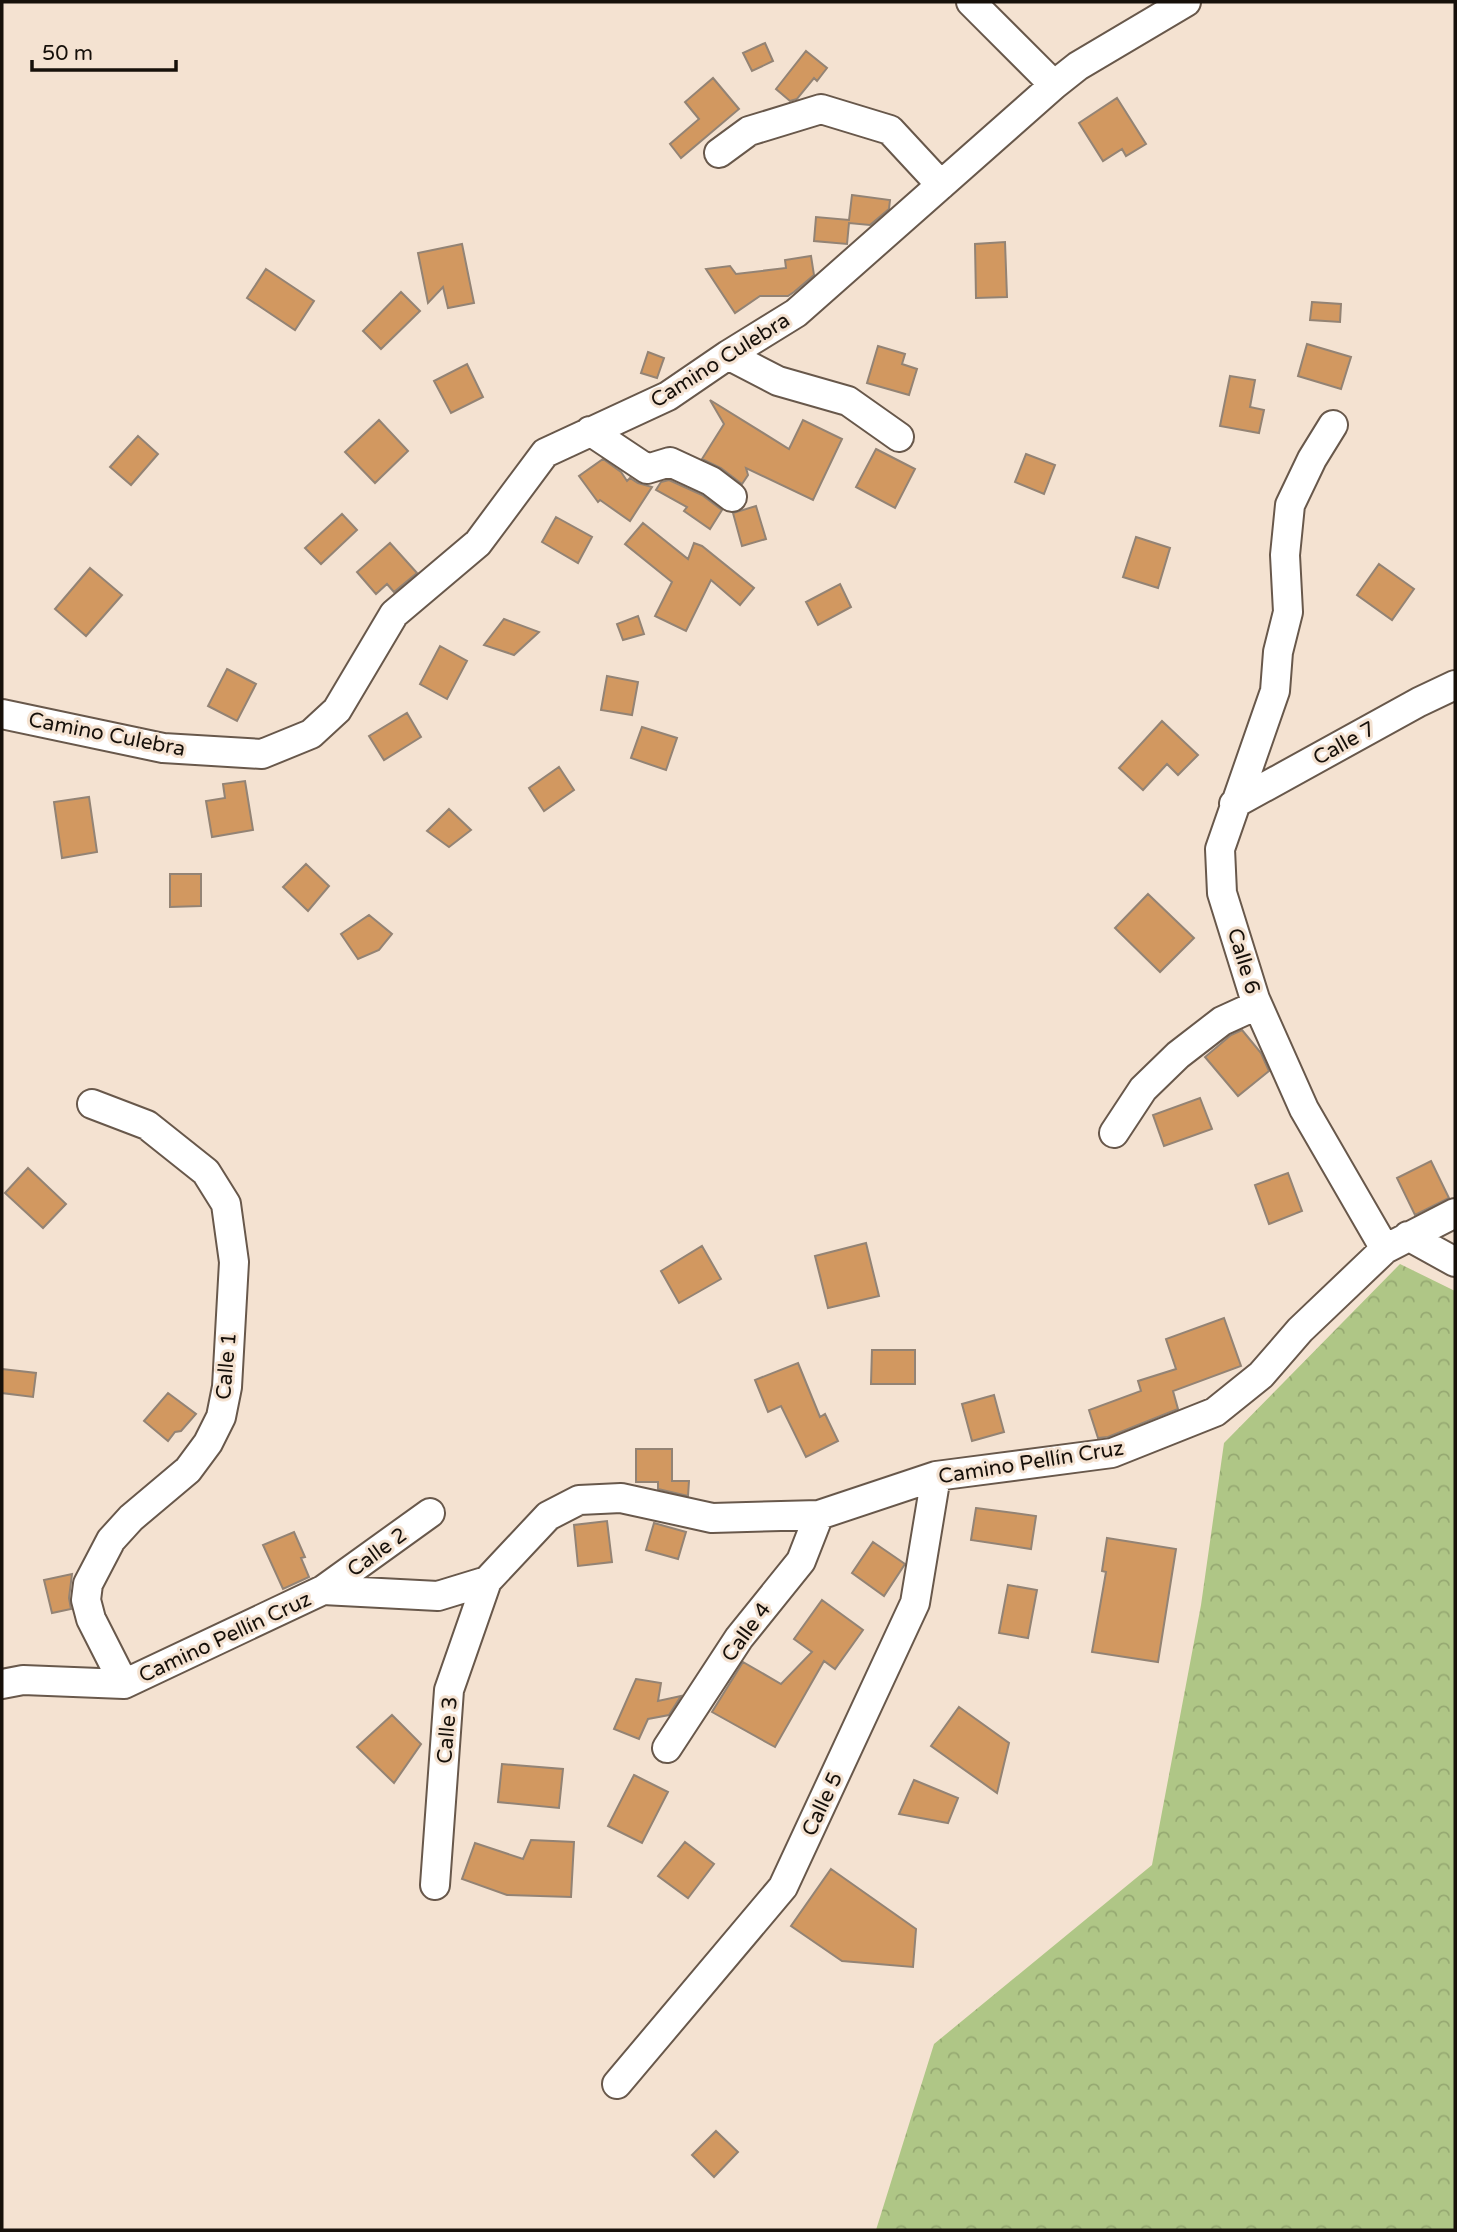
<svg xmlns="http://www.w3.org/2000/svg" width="1457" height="2232" viewBox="0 0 1457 2232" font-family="'Varela Round',sans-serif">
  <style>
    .forest { fill: url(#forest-crowns) }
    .building { fill: #d29860; stroke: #938374; stroke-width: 2 }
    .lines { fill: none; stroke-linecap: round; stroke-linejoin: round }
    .minor-casing { stroke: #68584b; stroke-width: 32 }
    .minor { stroke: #fff; stroke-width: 28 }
    .labels { text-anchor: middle; stroke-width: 6; stroke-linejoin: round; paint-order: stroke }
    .street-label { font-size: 21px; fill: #16100a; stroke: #f4e2d1 }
  </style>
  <defs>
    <pattern id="forest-crowns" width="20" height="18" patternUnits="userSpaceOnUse" patternTransform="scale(1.75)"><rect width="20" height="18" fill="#afc686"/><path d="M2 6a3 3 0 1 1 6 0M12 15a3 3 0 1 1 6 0" fill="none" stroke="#96a972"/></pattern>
  </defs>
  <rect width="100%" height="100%" fill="#f4e2d1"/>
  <path class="forest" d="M 1400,1264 L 1455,1291 L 1455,2230 L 876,2230 L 934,2044 L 1152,1865 L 1201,1605 L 1224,1443 Z"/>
  <path class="building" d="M 765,43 L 773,61 L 752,71 L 743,53 Z
    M 806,51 L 827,68 L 817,81 L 814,78 L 797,99 L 790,101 L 776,89 Z
    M 713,78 L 739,109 L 681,158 L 670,144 L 699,119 L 685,102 Z
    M 1117,98 L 1146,144 L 1126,156 L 1122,149 L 1103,161 L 1079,123 Z
    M 852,195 L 890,200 L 889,209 L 870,225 L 849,223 L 847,244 L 814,241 L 816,217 L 849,220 Z
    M 1005,242 L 1007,297 L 976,298 L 975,244 Z
    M 462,244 L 474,303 L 448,308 L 443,287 L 428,303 L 418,253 Z
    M 811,256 L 814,275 L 794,292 L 788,296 L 760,296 L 735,313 L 706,269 L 730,266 L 736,274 L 786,268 L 785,260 Z
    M 266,269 L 314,301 L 295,330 L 247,298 Z
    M 401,292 L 420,311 L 381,349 L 363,331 Z
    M 1312,302 L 1341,304 L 1340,322 L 1310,320 Z
    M 1307,344 L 1351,357 L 1341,389 L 1298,376 Z
    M 878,346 L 905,354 L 902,364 L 917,369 L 909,395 L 867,383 Z
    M 648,352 L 664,358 L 657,378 L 641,373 Z
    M 467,364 L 483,397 L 451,413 L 434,381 Z
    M 1230,376 L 1255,380 L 1250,407 L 1264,410 L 1259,433 L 1220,426 Z
    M 710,400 L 789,449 L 803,420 L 842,439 L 813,500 L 746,468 L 748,475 L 742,484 L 721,468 L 702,459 L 724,424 Z
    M 379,420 L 408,451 L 375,483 L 345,452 Z
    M 138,436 L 158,454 L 131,485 L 110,467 Z
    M 876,449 L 915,469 L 895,508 L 856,487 Z
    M 1026,454 L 1055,465 L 1044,494 L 1015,482 Z
    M 603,459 L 621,472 L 627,481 L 630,478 L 638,483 L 652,487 L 630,521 L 600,500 L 598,502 L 579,476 Z
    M 669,480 L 702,495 L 722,510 L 710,529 L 684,511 L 687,507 L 656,490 L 661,482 Z
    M 756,506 L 766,539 L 742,546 L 733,513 Z
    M 342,514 L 357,530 L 321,564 L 305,548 Z
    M 556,517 L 592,537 L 578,563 L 542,542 Z
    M 643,523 L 688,559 L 694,543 L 702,546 L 754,588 L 740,605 L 711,580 L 686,631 L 655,616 L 672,582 L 625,544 Z
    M 1136,537 L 1170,548 L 1158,588 L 1123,577 Z
    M 390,543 L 417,573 L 394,592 L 387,584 L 376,594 L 357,572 Z
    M 1379,564 L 1414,589 L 1392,620 L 1357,595 Z
    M 90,568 L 122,595 L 86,636 L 55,609 Z
    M 840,584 L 851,607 L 818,625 L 806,602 Z
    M 638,616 L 644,634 L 623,640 L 617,624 Z
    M 504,619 L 539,632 L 514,655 L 484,645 Z
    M 440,646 L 467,661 L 447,699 L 420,684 Z
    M 227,669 L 256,684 L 237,721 L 208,706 Z
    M 607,676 L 638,682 L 632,715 L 601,710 Z
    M 407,713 L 421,737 L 384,760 L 369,736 Z
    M 1162,721 L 1198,755 L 1178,775 L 1167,764 L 1143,790 L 1119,768 Z
    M 642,727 L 677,738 L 666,770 L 631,758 Z
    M 559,767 L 574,790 L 544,811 L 529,788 Z
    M 245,781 L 253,830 L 212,837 L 206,801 L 225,798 L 223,784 Z
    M 89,797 L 97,852 L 62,858 L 54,802 Z
    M 449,809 L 471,830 L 449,847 L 427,831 Z
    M 306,864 L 329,886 L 308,911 L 283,887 Z
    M 170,874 L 201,874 L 201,906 L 170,907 Z
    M 1148,894 L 1194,938 L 1160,972 L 1115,928 Z
    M 369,915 L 392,934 L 379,950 L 358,959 L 341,934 Z
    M 1242,1030 L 1261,1053 L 1269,1071 L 1238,1096 L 1205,1057 L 1231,1035 Z
    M 1200,1098 L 1212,1129 L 1164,1146 L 1153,1115 Z
    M 1431,1161 L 1449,1198 L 1415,1215 L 1397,1178 Z
    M 28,1168 L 66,1204 L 43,1228 L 5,1193 Z
    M 1288,1173 L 1302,1211 L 1269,1224 L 1255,1185 Z
    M 866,1243 L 879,1296 L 828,1308 L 815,1256 Z
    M 702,1246 L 721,1279 L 679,1303 L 661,1271 Z
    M 1224,1318 L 1241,1366 L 1173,1391 L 1178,1409 L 1108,1437 L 1098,1438 L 1089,1410 L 1141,1391 L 1138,1381 L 1176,1369 L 1166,1339 Z
    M 872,1350 L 915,1350 L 915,1384 L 871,1384 Z
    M 798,1363 L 820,1417 L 825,1414 L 838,1441 L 806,1457 L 781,1406 L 768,1412 L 755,1380 Z
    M 2,1369 L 36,1373 L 33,1397 L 2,1393 Z
    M 168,1393 L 196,1414 L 181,1431 L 175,1432 L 168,1441 L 144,1421 Z
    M 994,1395 L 1004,1432 L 972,1441 L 962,1404 Z
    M 636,1449 L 672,1449 L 672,1481 L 689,1481 L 688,1496 L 658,1489 L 658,1482 L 636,1482 Z
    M 976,1508 L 1036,1516 L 1031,1549 L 971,1540 Z
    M 607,1521 L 612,1562 L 578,1566 L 574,1525 Z
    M 654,1523 L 686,1532 L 678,1559 L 646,1550 Z
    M 294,1532 L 305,1557 L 301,1558 L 309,1577 L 283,1589 L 263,1545 Z
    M 1107,1538 L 1176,1549 L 1158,1662 L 1092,1652 L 1106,1572 L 1102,1571 Z
    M 873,1542 L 905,1564 L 884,1596 L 852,1573 Z
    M 72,1574 L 69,1598 L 71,1609 L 52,1613 L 44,1580 Z
    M 1008,1585 L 1037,1590 L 1028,1638 L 999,1633 Z
    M 822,1600 L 863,1630 L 835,1669 L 824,1661 L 775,1747 L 712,1712 L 743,1662 L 781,1684 L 812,1652 L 794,1639 Z
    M 636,1679 L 661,1683 L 658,1701 L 681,1696 L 669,1715 L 648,1719 L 639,1739 L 614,1729 Z
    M 959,1707 L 1009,1743 L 997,1793 L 931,1746 Z
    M 392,1715 L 421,1744 L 394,1783 L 357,1747 Z
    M 502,1764 L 563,1769 L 559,1808 L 498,1802 Z
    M 634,1775 L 668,1792 L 642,1843 L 608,1826 Z
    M 914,1780 L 958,1798 L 948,1823 L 899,1814 Z
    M 531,1840 L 574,1842 L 571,1897 L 507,1895 L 462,1879 L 475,1843 L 523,1859 Z
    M 685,1842 L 714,1864 L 688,1898 L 658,1876 Z
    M 831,1869 L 916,1929 L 913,1967 L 842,1961 L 791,1926 Z
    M 716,2131 L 738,2152 L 714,2177 L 692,2155 Z"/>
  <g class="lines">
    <defs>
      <path id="minor" d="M 971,2 L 1054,85
        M 719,153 L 749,131 L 821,109 L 890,130 L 941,185
        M 728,355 L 778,381 L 848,401 L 899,437
        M 1333,425 L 1312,459 L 1290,505 L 1285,555 L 1288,612 L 1278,652 L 1275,691 L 1220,849 L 1222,893 L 1255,999 L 1304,1109 L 1385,1249
        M 590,431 L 647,469 L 670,462 L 711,481 L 732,497
        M 2,714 L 163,748 L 262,754 L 311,734 L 337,710 L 394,614 L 478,543 L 545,453 L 668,396 L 728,355 L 796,313 L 1054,85 L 1078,66 L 1186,2
        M 1234,804 L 1419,702 L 1455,685
        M 92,1104 L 147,1125 L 206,1172 L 226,1204 L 234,1262 L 227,1387 L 221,1417 L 208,1443 L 188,1470 L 131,1518 L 111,1540 L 88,1584 L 86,1600 L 91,1619 L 124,1684
        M 1114,1133 L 1143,1089 L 1178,1055 L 1222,1021 L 1257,1005
        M 1408,1236 L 1455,1262
        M 323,1590 L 430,1513
        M 2,1684 L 23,1680 L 124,1684 L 323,1590 L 438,1596 L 487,1581 L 548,1516 L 579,1500 L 621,1498 L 712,1518 L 819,1515 L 936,1476 L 1112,1453 L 1215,1412 L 1261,1375 L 1300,1330 L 1385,1249 L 1455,1213
        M 667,1748 L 739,1638 L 801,1561 L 819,1515
        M 435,1885 L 449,1690 L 487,1581
        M 617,2084 L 783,1887 L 915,1603 L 936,1476"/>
    </defs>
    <use href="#minor" class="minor-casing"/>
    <use href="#minor" class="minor"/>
  </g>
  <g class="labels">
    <g class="street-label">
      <text transform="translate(720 360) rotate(-32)" y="7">Camino Culebra</text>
      <text transform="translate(107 734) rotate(11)" y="7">Camino Culebra</text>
      <text transform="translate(1344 743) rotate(-29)" y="7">Calle 7</text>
      <text transform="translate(1244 961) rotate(73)" y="7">Calle 6</text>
      <text transform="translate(226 1366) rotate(-85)" y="7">Calle 1</text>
      <text transform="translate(1031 1462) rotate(-9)" y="7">Camino Pellín Cruz</text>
      <text transform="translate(377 1552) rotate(-36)" y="7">Calle 2</text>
      <text transform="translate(746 1632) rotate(-54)" y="7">Calle 4</text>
      <text transform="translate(225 1637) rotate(-25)" y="7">Camino Pellín Cruz</text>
      <text transform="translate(447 1730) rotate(-85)" y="7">Calle 3</text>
      <text transform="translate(822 1804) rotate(-65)" y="7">Calle 5</text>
    </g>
  </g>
  <rect width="1457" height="2232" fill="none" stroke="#16100a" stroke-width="7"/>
  <path d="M32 60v10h144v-10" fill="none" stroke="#16100a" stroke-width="3.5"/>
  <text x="42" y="60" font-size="21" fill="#16100a" stroke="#f4e2d1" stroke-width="5" paint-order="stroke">50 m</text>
</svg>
